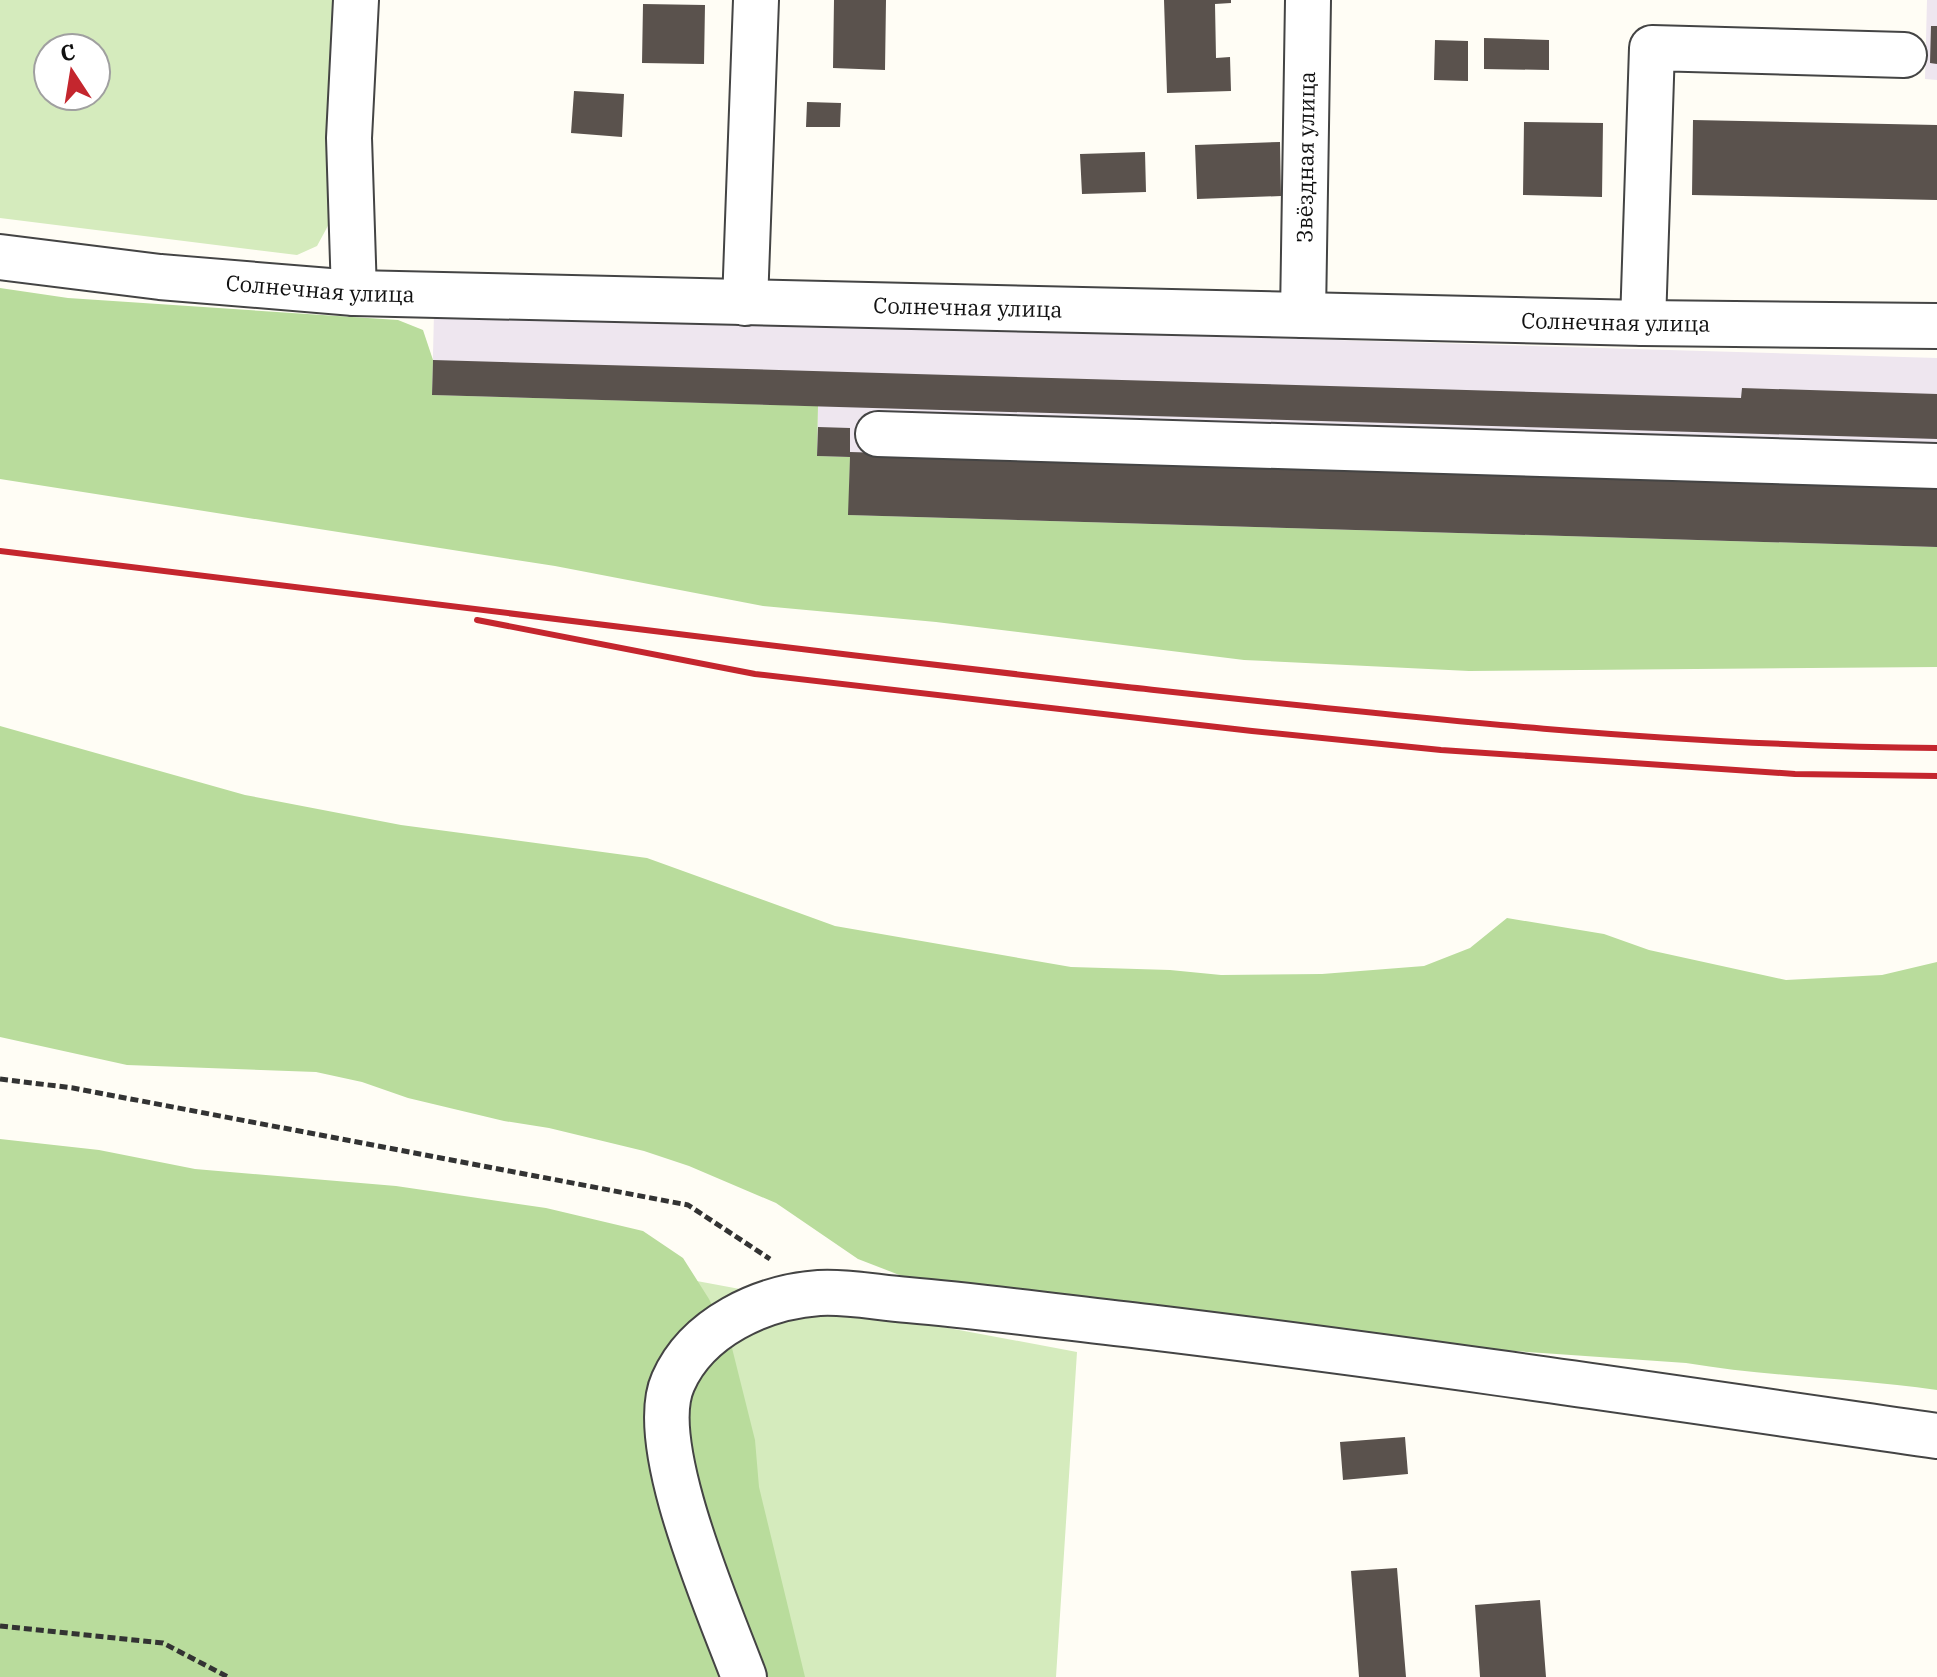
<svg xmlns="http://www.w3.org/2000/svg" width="1937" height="1677" viewBox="0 0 1937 1677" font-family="'IBM Plex Serif',serif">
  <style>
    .industrial { fill: #eee6ef }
    .green { fill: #d5ebbd; fill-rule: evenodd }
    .forest { fill: #b9dc9c }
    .building { fill: #5a524d }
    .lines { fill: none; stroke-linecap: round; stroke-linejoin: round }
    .minor-casing { stroke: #444; stroke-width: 48 }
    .path { stroke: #333; stroke-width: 5; stroke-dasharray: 8 4; stroke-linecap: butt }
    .minor { stroke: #fff; stroke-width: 44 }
    .rail { stroke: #c4262e; stroke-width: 6 }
    .labels { text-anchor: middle; stroke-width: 8; stroke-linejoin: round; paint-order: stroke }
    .street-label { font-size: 22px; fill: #111; stroke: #fff }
  </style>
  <rect width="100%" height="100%" fill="#fffdf5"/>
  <path class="industrial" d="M 1927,0 L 1937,0 L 1937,80 L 1925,79 Z
    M 434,313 L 1937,358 L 1937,547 L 848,515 L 849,458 L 817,456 L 818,406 L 432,395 Z"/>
  <path class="green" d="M 0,0 L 335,0 L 330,222 L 317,246 L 297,255 L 0,218 ZM 48,48 L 96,48 L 96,96 L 48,96 Z
    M 0,1151 L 1077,1352 L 1056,1677 L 0,1677 Z"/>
  <path class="forest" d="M 0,288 L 68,298 L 398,320 L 423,330 L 433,360 L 432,395 L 818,406 L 817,456 L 850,457 L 849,515 L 1937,547 L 1937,667 L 1469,671 L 1244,660 L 936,622 L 763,606 L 555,566 L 0,479 Z
    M 0,726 L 245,795 L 401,825 L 647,858 L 835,926 L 1071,967 L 1170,970 L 1221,975 L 1322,974 L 1424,966 L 1470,948 L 1507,918 L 1604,934 L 1649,950 L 1786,980 L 1882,975 L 1937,962 L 1937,1390 C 1853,1378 1769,1377 1686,1363 L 1372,1341 L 902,1276 L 858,1259 L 776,1203 L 689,1166 L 644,1151 L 549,1128 L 504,1121 L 408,1098 L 362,1082 L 316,1072 L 127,1065 L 0,1037 Z
    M 0,1139 L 99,1150 L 195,1169 L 396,1186 L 546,1208 L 643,1231 L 683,1258 L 709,1299 L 731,1344 L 755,1440 L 759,1487 L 805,1677 L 0,1677 Z"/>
  <path class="building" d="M 834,0 L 886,0 L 885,70 L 833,68 Z
    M 1164,0 L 1231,0 L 1231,3 L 1215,4 L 1216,58 L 1230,57 L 1231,91 L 1167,93 Z
    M 643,4 L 705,5 L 704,64 L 642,63 Z
    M 1931,26 L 1937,26 L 1937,64 L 1930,63 Z
    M 1484,38 L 1549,40 L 1549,70 L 1484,69 Z
    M 1435,40 L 1468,41 L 1468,81 L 1434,80 Z
    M 574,91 L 624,94 L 622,137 L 571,133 Z
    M 807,102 L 841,103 L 840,127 L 806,127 Z
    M 1693,120 L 1937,125 L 1937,200 L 1692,195 Z
    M 1524,122 L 1603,123 L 1602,197 L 1523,195 Z
    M 1280,142 L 1281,196 L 1197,199 L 1195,145 Z
    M 1145,152 L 1146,192 L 1082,194 L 1080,154 Z
    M 433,360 L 1741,398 L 1742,388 L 1937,394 L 1937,439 L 432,395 Z
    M 818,427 L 850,428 L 850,452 L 1937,484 L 1937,547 L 848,515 L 850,457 L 817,456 Z
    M 1405,1437 L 1408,1474 L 1343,1480 L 1340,1442 Z
    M 1397,1568 L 1406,1677 L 1359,1677 L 1351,1571 Z
    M 1540,1600 L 1546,1677 L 1480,1677 L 1475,1605 Z"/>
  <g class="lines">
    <defs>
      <g id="minor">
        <path id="s1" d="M 0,257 L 160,277 L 354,293 L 1643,323 L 1937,326"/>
        <path d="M 354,293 L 349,138 L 356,0"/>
        <path d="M 745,303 L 756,0"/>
        <path id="s2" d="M 1303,315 L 1308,0"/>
        <path d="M 1643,323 L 1652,48 L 1904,55"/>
        <path d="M 878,434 L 1937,466"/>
        <path d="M 744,1677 C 720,1612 645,1444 673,1382 C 697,1327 762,1297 819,1293 C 847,1291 879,1298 908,1300 C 988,1307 1069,1318 1149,1327 C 1413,1359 1675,1398 1937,1436"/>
      </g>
    </defs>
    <use href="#minor" class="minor-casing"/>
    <path class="path" d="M 0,1079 L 73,1088 L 688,1205 L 770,1259
      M 0,1626 L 163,1643 L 228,1677"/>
    <use href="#minor" class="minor"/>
    <path class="rail" d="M 0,551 C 376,596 751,645 1127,687 C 1396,716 1666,746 1937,748
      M 477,620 L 755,674 L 1252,731 L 1441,750 L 1795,774 L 1937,776"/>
  </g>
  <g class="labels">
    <g class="street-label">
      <text dy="8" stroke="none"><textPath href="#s2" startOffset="158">Звёздная улица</textPath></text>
      <text dy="8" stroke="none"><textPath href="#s1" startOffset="322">Солнечная улица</textPath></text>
      <text dy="8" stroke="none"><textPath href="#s1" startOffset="970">Солнечная улица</textPath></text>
      <text dy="8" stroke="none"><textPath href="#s1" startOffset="1618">Солнечная улица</textPath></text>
    </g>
  </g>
  <g transform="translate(72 72) rotate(348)"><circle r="38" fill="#ffffff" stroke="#a0a0a0" stroke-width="2"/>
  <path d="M0-6L14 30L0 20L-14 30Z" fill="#c4262e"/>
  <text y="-12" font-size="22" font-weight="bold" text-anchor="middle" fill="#111111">С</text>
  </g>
</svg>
